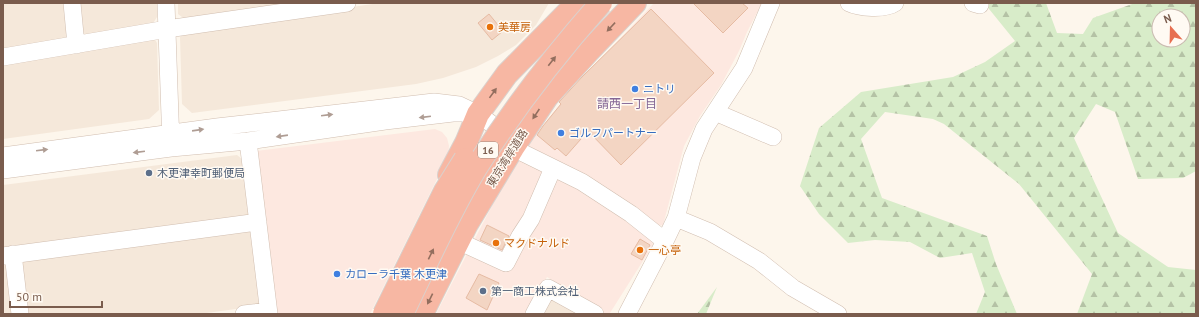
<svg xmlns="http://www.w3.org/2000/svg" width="1199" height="317" viewBox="0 0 1199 317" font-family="'PT Sans','Noto Sans JP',sans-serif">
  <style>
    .residential { fill: #f5e8da }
    .commercial { fill: #fde8e0 }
    .forest { fill: url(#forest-firs); fill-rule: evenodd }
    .building { fill: #f3d5c3; stroke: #e6bba3 }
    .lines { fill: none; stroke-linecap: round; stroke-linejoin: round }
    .minor-casing { stroke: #d1beb0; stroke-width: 18 }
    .highway-casing { stroke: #dad1cd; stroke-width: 24 }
    .minor { stroke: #fff; stroke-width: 17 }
    .highway { stroke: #f7b7a3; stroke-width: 22 }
    .highway-bridge-casing { stroke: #dad1cd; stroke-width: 24; stroke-linecap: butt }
    .highway-bridge { stroke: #f7b7a3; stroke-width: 22 }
    .oneway { fill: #936e5e }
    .oneway2 { fill: #af9d94 }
    .food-dot { fill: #e8710a; stroke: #fffaf3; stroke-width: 1.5 }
    .shop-dot { fill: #3f7fe0; stroke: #fffaf3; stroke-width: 1.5 }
    .service-dot { fill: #5c6f8a; stroke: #fffaf3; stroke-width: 1.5 }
    .labels { text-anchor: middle; stroke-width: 3; stroke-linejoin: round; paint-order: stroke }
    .shield { fill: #fffaf3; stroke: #a28b7f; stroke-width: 1 }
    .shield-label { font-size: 10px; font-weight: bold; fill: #7a5c4d }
    .food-label { font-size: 11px; fill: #c56008; stroke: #fffaf3; text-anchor: start }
    .shop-label { font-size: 11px; fill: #366cbe; stroke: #fffaf3; text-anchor: start }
    .street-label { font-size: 11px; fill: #7a5c4d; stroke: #fffaf3 }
    .service-label { font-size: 11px; fill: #4e5e75; stroke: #fffaf3; text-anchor: start }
    .neighbourhood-label { font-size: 12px; fill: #846695; stroke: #fffaf3 }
  </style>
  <defs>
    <pattern id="forest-firs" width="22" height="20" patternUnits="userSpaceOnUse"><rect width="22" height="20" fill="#d8ecc9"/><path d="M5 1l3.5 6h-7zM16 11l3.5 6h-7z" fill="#b4c2a5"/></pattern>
  </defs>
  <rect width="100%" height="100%" fill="#fdf6ec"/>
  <path class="residential" d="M 3,3 L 68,3 L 69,39 L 3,52 Z
    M 77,3 L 157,3 L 157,17 L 152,25 L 86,37 L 80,30 Z
    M 178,3 L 319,3 L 186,20 L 178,14 Z
    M 379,3 L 549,3 L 536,25 L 516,45 L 498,56 L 476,67 L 443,78 L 416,84 L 192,113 L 182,104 L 180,37 L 186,31 L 214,28 Z
    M 153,36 L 157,43 L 159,110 L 149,119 L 3,139 L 3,63 Z
    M 237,155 L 242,159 L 251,216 L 3,250 L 3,185 Z
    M 248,230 L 254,235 L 261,304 L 258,306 L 199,314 L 29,314 L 22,263 L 27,259 Z
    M 3,264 L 6,264 L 17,314 L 3,314 Z
    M 554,296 L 585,314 L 540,314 Z"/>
  <path class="commercial" d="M 654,3 L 762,3 L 747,32 L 739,51 L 721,85 L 700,116 L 684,146 L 663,225 L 656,226 L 529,151 L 528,144 L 569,93 Z
    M 435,129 L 442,132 L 447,138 L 449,146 L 448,157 L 370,314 L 274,314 L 256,151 Z
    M 522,160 L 570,181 L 652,238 L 653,245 L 610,313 L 604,314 L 547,277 L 527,314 L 436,314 L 514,163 Z"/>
  <path class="forest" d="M 988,3 L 1046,3 L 1057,33 L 1083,34 L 1093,18 L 1135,3 L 1196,3 L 1196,171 L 1183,178 L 1138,179 L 1115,112 L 1096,104 L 1074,138 L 1118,233 L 1168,267 L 1196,270 L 1196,314 L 1077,314 L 1092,274 L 1019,184 L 944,124 L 933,119 L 885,112 L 861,139 L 882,198 L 987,236 L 996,264 L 1017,314 L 976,314 L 985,292 L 972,253 L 940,258 L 910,242 L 875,240 L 848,243 L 819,214 L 800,186 L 819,128 L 861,92 L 953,77 L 985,62 L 1015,41 L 985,4 ZM 1159,16 L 1183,16 L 1183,40 L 1159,40 Z
    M 717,287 L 706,314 L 697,314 Z"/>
  <path class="building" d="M 693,3 L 742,3 L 748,8 L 723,33 Z
    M 651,9 L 714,73 L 621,165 L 588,131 L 566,156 L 557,148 L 555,150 L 537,135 L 543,126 L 561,104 L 559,102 L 582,77 Z
    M 489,14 L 503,31 L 492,40 L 478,23 Z
    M 487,225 L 509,236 L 502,250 L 480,240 Z
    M 640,239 L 650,245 L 642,260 L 631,254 Z
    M 479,274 L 499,283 L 487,310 L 466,298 Z"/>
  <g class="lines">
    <defs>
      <path id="minor" d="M 72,3 L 76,45
        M 166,3 L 171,145
        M 849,3 C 859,8 885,10 895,3
        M 973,3 L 980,5
        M 3,57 L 167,29 L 347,3
        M 715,112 L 773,137
        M 248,141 L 269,314
        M 3,156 L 217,127 L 434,102 L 459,105 L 478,114 L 497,128 L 513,148 L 582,182 L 631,214 L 665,241
        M 3,170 L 171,148 L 248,141 L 385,121 L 453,113 L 464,113
        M 676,218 L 710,232 L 759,261 L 793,288 L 838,314
        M 458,241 L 506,263 L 520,236 L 531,219 L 553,168
        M 13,254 L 20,314
        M 3,256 L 258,222
        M 244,314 L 268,311
        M 534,314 L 548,288 L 595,314
        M 627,314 L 665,241 L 676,218 L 692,158 L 704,129 L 744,68 L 771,3"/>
      <path id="highway" d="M 449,175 L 466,143 L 478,114 L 507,74 L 577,3
        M 422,314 L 467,224 L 513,148 L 547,97 L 588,52 L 635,3"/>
    </defs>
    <use href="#minor" class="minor-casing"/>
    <use href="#highway" class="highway-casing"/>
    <use href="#minor" class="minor"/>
    <use href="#highway" class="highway"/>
    <defs>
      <path id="highway-bridge" d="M 384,314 L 445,191 L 465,159
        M 402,314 C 426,265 448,214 476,168 C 513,109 555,55 601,3"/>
    </defs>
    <use href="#highway-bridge" class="highway-bridge-casing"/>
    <use href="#highway-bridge" class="highway-bridge"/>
  </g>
  <defs><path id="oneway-solid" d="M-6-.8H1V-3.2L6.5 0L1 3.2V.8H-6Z"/></defs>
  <g class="oneway">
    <use href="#oneway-solid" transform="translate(611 27) rotate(133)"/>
    <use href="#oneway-solid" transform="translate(552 61) rotate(-52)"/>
    <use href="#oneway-solid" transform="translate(493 93) rotate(-54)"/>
    <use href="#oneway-solid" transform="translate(536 114) rotate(124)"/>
    <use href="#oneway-solid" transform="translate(431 254) rotate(-64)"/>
    <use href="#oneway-solid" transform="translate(430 299) rotate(116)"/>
  </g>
  <g class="oneway2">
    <use href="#oneway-solid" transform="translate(327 115) rotate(-7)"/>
    <use href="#oneway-solid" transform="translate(425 117) rotate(173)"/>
    <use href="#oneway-solid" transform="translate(198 130) rotate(-8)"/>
    <use href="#oneway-solid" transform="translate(282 136) rotate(172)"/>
    <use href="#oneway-solid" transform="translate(42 150) rotate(-7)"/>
    <use href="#oneway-solid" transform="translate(139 152) rotate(173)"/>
  </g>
  <g class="food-dot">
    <circle cx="490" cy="27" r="4"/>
    <circle cx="496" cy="243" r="4"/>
    <circle cx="640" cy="250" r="4"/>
  </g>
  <g class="shop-dot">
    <circle cx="635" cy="89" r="4"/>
    <circle cx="561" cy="133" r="4"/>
    <circle cx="337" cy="274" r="4"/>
  </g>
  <g class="service-dot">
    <circle cx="149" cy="173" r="4"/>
    <circle cx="483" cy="291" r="4"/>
  </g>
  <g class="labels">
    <rect class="shield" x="478" y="142" width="20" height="16" rx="3"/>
    <g class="shield-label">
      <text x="488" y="154">16</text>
    </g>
    <g class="food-label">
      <text x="498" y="31">美華房</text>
      <text x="504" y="247">マクドナルド</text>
      <text x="648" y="254">一心亭</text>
    </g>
    <g class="shop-label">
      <text x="643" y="93">ニトリ</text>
      <text x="569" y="137">ゴルフパートナー</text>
      <text x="345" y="278">カローラ千葉 木更津</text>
    </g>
    <g class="street-label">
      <text transform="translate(507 158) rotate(-58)" y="4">東京湾岸道路</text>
    </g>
    <g class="service-label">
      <text x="157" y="177">木更津幸町郵便局</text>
      <text x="491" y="295">第一商工株式会社</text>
    </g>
    <g class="neighbourhood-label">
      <text x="627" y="108">請西一丁目</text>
    </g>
  </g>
  <rect width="1199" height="317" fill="none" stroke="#7a5c4d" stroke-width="8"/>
  <g transform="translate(1171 28) rotate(340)"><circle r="19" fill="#fffaf3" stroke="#cabbb1"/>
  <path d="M0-3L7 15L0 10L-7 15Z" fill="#e76f51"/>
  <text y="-6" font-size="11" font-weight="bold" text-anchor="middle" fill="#7a5c4d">N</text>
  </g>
  <path d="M10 301v6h92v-6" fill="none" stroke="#7a5c4d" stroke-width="2"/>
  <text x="16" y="301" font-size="12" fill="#7a5c4d" stroke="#fffaf3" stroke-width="3" paint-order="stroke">50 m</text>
</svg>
